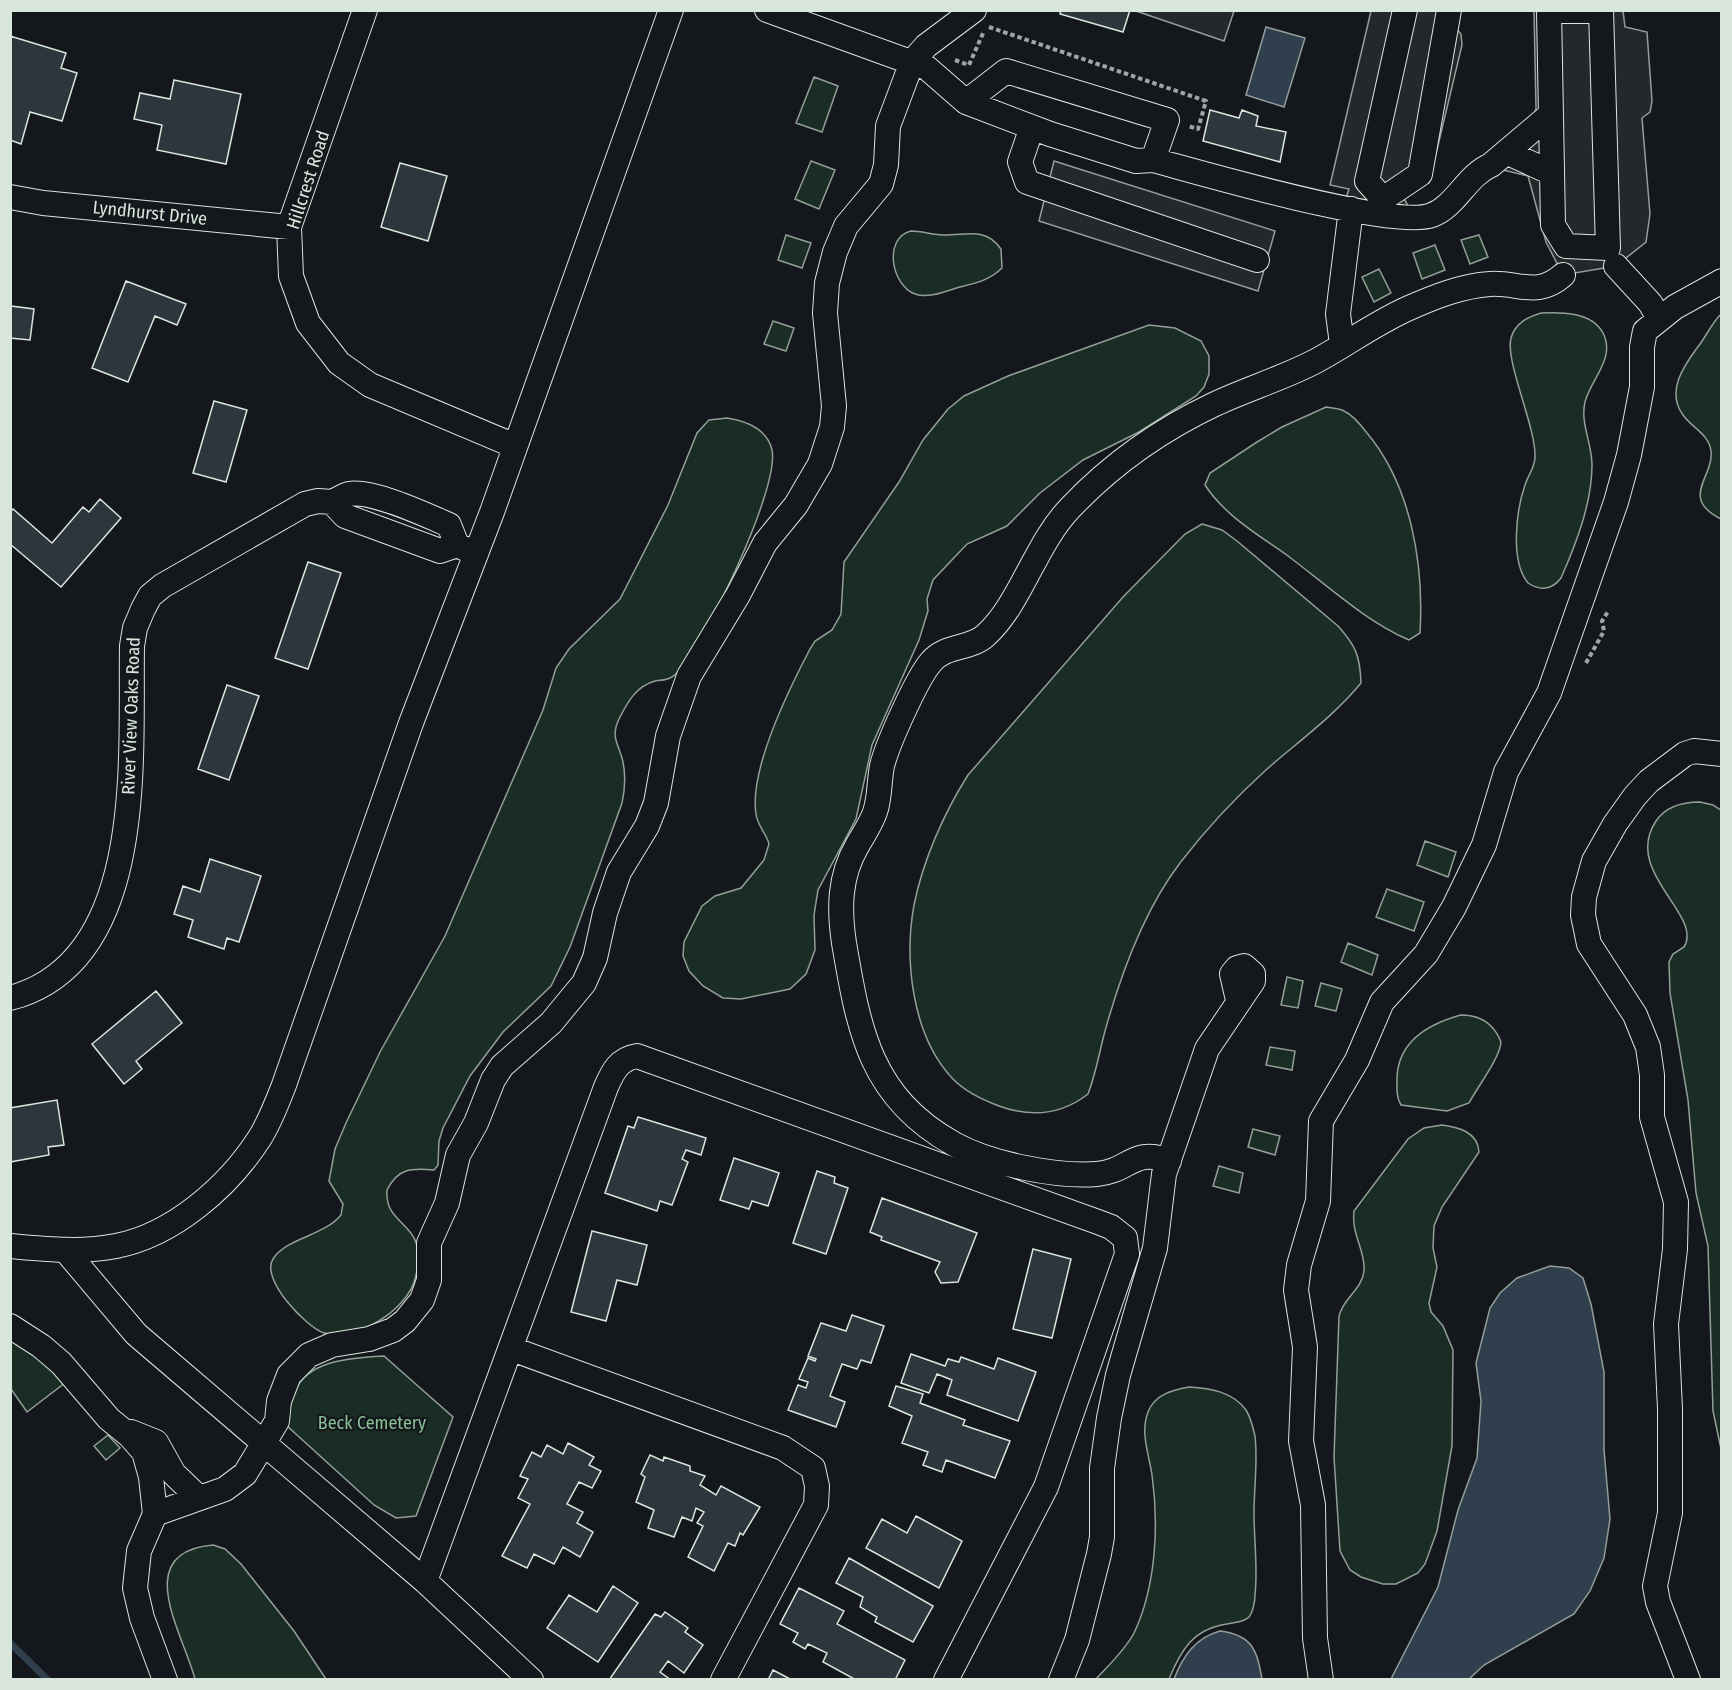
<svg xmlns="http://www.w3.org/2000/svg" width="1732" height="1690" viewBox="0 0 1732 1690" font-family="'Fira Sans Condensed',sans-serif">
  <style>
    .green { fill: #1a2d24; stroke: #939e99; stroke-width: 1.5 }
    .parking { fill: #24282b; stroke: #939e99; stroke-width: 1.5 }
    .water { fill: #2f3f4d; stroke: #939e99; stroke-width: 1.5 }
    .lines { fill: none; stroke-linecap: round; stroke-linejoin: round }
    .stream { stroke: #2f3f4d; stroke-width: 7 }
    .building { fill: #2c363c; stroke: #d8e6dc; stroke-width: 1.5 }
    .minor-casing { stroke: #d8e6dc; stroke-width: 26 }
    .path { stroke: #9da8a2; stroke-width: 4; stroke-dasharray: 4.5 3; stroke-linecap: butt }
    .minor { stroke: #14181c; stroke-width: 24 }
    .labels { text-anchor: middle; stroke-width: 4.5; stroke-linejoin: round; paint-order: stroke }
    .street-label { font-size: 18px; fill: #d8e6dc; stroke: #14181c }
    .park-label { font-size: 18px; fill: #8ac095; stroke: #14181c }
  </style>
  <rect width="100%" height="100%" fill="#14181c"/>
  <path class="green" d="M 814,77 L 838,86 L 822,132 L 796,123 Z
    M 811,161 L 835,170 L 819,209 L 795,199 Z
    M 911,231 C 922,231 933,235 945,235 C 967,235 986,227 1001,249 L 1002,268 C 990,280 976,283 960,287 C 946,291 929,299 915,294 C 891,285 883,238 911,231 Z
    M 786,235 L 811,243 L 802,268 L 778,260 Z
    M 1479,235 L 1488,257 L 1470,264 L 1461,240 Z
    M 1435,245 L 1445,270 L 1422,279 L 1413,253 Z
    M 1379,269 L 1391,293 L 1374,302 L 1362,277 Z
    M 1541,313 C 1562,312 1592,312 1603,333 C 1616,358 1591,379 1585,402 C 1580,423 1592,443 1592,465 C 1592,503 1576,544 1561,578 C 1552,590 1540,591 1528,583 C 1510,561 1516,511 1525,485 C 1528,475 1536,466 1535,455 C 1535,425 1505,361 1511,338 C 1515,323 1528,317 1541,313 Z
    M 1721,314 L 1721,519 C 1679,498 1714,477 1711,451 C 1709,434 1692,428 1683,415 C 1666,392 1683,367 1697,348 C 1706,337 1711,324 1721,314 Z
    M 773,321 L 794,328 L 786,351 L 764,344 Z
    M 1149,325 L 1175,328 L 1201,341 L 1209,356 L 1209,374 L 1204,387 L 1196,396 L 1139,432 L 1083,460 L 1040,493 L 1007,526 L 967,544 L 933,580 L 927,599 L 928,611 L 919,640 L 872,745 L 856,819 L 818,890 L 814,915 L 815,950 L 806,974 L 790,989 L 741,999 L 723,998 L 703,986 L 689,971 L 683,956 L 684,942 L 702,906 L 715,896 L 741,888 L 764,860 L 769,844 C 766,833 757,825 756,814 C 749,769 789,689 810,649 L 815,641 L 832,630 L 841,614 L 844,562 L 899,482 L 923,440 L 948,409 L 964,396 L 1008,376 Z
    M 1326,407 C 1331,408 1339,408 1344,411 C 1353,415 1361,425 1367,433 C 1412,487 1424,566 1420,633 L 1409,640 C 1365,621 1327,585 1288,556 C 1259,535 1225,516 1205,485 L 1210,473 L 1257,442 L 1282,427 Z
    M 727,418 C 746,421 767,428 772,450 C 780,488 704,646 676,674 C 670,680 662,680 655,681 C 636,686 627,703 619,719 C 610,738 619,744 623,762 C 626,776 625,789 622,803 L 570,947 L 551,986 L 503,1032 L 470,1076 L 443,1128 L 439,1141 L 438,1165 L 434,1170 C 411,1168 398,1168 387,1190 C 384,1230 431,1219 415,1279 C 407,1310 355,1343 324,1333 C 306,1327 260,1279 273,1259 C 286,1238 324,1236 341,1215 L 343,1204 L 329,1181 L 335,1149 L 346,1123 L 380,1052 L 445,936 L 543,710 L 556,668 L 569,649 L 620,599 L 668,505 L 697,433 L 709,420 Z
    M 1202,524 L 1222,530 L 1237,541 L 1338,626 C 1356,646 1360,656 1361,683 C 1334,716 1299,741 1267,769 C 1235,798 1206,829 1180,863 C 1145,909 1123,968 1107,1024 C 1100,1047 1097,1071 1088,1094 C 1061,1115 1032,1118 999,1106 C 983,1100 963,1090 952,1078 C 912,1035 904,960 914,905 C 923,860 944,813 968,775 L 1123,597 L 1185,534 Z
    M 1700,802 L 1713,805 L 1722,811 L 1721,1449 L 1713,1411 L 1708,1246 L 1696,1193 L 1688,1100 L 1670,993 L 1669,962 L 1673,954 L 1684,947 C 1704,915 1622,872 1656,821 C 1666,806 1683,802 1700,802 Z
    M 1425,841 L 1456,852 L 1448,877 L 1417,865 Z
    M 1387,889 L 1424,902 L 1414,931 L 1376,917 Z
    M 1348,943 L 1378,955 L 1372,975 L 1341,962 Z
    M 1287,977 L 1303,981 L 1298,1008 L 1281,1005 Z
    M 1321,983 L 1342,989 L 1336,1011 L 1315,1006 Z
    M 1461,1015 C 1480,1015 1494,1024 1501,1042 C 1500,1058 1478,1086 1469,1103 L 1447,1111 L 1401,1105 C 1396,1097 1397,1088 1397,1078 C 1398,1041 1428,1024 1461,1015 Z
    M 1270,1047 L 1295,1051 L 1292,1070 L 1266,1065 Z
    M 1442,1125 C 1458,1127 1478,1132 1479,1152 L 1442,1207 L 1434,1226 L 1433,1248 L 1437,1267 L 1429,1303 L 1431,1312 L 1443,1326 L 1453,1350 L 1452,1446 L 1437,1531 L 1425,1564 L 1418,1573 L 1396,1584 L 1383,1584 L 1361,1577 L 1350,1570 L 1340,1551 L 1334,1457 L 1339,1316 C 1343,1298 1362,1290 1364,1271 C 1366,1251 1351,1235 1354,1211 L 1408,1139 L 1424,1128 Z
    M 1253,1129 L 1280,1136 L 1275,1155 L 1248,1147 Z
    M 1219,1166 L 1243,1173 L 1239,1193 L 1213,1186 Z
    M 10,1332 L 70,1379 L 27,1412 L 11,1389 Z
    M 384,1356 L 453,1417 L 416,1516 L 396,1518 L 374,1505 L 286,1425 C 289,1414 290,1403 294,1393 C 307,1359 354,1358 384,1356 Z
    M 1189,1387 C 1210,1388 1233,1392 1246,1410 C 1251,1418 1253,1427 1255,1436 C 1258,1461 1254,1488 1254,1513 C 1254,1540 1258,1568 1255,1595 C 1255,1601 1253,1612 1249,1617 C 1243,1623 1234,1622 1227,1624 C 1193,1629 1181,1650 1169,1679 L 1096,1679 C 1109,1665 1125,1650 1134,1633 C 1156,1587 1159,1525 1152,1475 C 1149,1454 1140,1433 1148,1412 C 1155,1394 1173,1390 1189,1387 Z
    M 108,1435 L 120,1448 L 106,1460 L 94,1446 Z
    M 213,1545 L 225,1549 L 241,1564 L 294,1631 L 326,1679 L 195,1679 C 183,1633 130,1552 213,1545 Z"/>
  <path class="parking" d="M 1136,11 L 1234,11 L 1224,41 Z
    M 1371,11 L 1441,11 L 1461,34 L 1462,45 L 1429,183 L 1418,184 L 1403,197 L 1410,209 L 1346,198 L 1349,189 L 1330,185 Z
    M 1534,11 L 1623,11 L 1625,27 L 1647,32 L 1652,101 L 1650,112 L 1642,118 L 1650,214 L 1646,242 L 1616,266 L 1563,275 L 1546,242 L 1528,176 L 1499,169 L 1532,120 L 1536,109 Z
    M 1054,161 L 1275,231 L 1258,291 L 1039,221 Z"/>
  <path class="water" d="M 1266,27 L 1305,38 L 1284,107 L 1246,95 Z
    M 1550,1266 L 1569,1268 L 1583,1278 L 1591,1304 L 1604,1372 L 1604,1450 L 1610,1519 L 1604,1558 L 1590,1591 L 1574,1614 L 1484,1665 L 1469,1679 L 1391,1679 L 1438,1587 L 1458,1510 L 1477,1458 L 1481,1401 L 1476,1363 L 1490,1308 L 1500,1293 L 1517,1278 Z
    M 1220,1631 C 1253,1635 1257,1651 1262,1679 L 1174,1679 C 1183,1656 1195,1638 1220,1631 Z"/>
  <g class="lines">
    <path class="stream" d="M 10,1643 L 48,1680"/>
  </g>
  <path class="building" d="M 1061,10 L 1130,10 L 1123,32 L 1060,14 Z
    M 10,36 L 66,53 L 61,68 L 77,73 L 62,121 L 30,112 L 21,144 L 10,140 Z
    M 174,80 L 241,94 L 226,164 L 157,150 L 162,125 L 134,119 L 140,93 L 170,99 Z
    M 1210,110 L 1239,118 L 1242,110 L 1258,116 L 1256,126 L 1286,132 L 1280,162 L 1203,141 Z
    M 400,163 L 447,176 L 428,241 L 381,227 Z
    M 126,281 L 186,304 L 177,325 L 155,316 L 128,382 L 92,368 Z
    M 10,297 L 11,306 L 34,309 L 30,340 L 10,338 Z
    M 214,401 L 247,410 L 226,482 L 193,473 Z
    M 100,499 L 121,518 L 61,587 L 10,544 L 10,512 L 13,509 L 52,543 L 83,507 L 89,512 Z
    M 308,562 L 341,573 L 308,669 L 275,658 Z
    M 227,685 L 259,696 L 229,780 L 198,769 Z
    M 210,859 L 261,876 L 239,942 L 227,938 L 224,949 L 188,937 L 193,920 L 174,914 L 183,886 L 200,892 Z
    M 156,991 L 182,1023 L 136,1061 L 142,1069 L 124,1084 L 92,1044 Z
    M 57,1100 L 64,1145 L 48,1147 L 49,1155 L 10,1162 L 10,1108 Z
    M 638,1117 L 706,1138 L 701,1155 L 686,1150 L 682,1159 L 688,1162 L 672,1205 L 660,1201 L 657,1211 L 605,1193 L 628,1126 L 634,1128 Z
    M 734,1158 L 779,1173 L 768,1206 L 752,1201 L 749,1209 L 720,1200 Z
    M 817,1171 L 835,1177 L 834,1183 L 848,1188 L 826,1254 L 793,1243 Z
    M 882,1198 L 977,1233 L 958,1282 L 941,1283 L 935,1272 L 940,1262 L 881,1240 L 882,1237 L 870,1232 Z
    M 592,1231 L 647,1245 L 637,1285 L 617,1280 L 606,1321 L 571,1312 Z
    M 1033,1249 L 1071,1259 L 1052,1338 L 1013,1329 Z
    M 852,1315 L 884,1326 L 871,1363 L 861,1360 L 857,1369 L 842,1364 L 830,1396 L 845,1402 L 836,1427 L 788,1410 L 798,1385 L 806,1388 L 808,1382 L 799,1379 L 808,1358 L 815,1361 L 816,1359 L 808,1356 L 821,1323 L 846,1331 Z
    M 911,1354 L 945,1366 L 948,1359 L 959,1362 L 961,1357 L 994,1369 L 998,1358 L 1036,1372 L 1018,1421 L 947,1395 L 952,1380 L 937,1374 L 929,1393 L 901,1383 Z
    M 896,1386 L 923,1394 L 920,1403 L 965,1420 L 963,1425 L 1010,1441 L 995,1478 L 946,1460 L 942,1472 L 923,1465 L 928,1452 L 902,1443 L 912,1416 L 889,1406 Z
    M 568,1443 L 594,1457 L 589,1465 L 601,1471 L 592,1488 L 579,1482 L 567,1504 L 583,1512 L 577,1523 L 593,1532 L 580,1557 L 563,1547 L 554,1564 L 534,1554 L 527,1568 L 502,1556 L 530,1504 L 518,1498 L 528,1479 L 520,1476 L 532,1452 L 541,1457 L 547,1445 L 563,1454 Z
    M 650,1455 L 663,1461 L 664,1457 L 690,1466 L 690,1471 L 705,1476 L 700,1485 L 716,1495 L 721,1486 L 760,1507 L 743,1535 L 740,1533 L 735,1546 L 728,1543 L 714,1571 L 688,1557 L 703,1526 L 697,1523 L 704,1512 L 696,1508 L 692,1521 L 682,1517 L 674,1537 L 648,1528 L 654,1510 L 636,1502 L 645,1477 L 641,1474 Z
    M 916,1516 L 962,1541 L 939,1588 L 866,1548 L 882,1519 L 907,1533 Z
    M 849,1558 L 933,1606 L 913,1642 L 875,1622 L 877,1617 L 860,1607 L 863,1597 L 836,1583 Z
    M 613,1586 L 638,1603 L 598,1662 L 547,1628 L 569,1595 L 597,1612 Z
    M 799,1588 L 844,1611 L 837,1624 L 905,1660 L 895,1680 L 856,1680 L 823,1662 L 827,1653 L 808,1644 L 805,1649 L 793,1642 L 798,1633 L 780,1624 Z
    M 665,1612 L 688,1628 L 685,1632 L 703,1645 L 684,1673 L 668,1661 L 660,1672 L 671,1680 L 609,1680 L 655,1614 L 661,1617 Z
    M 773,1670 L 792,1680 L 768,1680 Z"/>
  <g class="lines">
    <defs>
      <path id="minor" d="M 365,10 L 289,227 L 291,276 L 308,323 L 339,363 L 370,385 L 515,446
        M 767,10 L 927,68 L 966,102 L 1050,134 L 1136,161 L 1153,160
        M 1549,10 L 1553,225 L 1566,246 L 1608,248 L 1601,10
        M 1549,11 L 1601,11
        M 966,102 L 1006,71 L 1167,120 L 1153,160 C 1202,173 1395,230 1432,215 C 1456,206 1467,175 1491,165 L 1550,115
        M 1032,127 L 1020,162 L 1027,182 L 1257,260
        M 1506,152 L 1552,173
        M 10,197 L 43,203 L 289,227
        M 1383,199 L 1367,181 L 1405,10
        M 1379,213 L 1383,199 L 1420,174 L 1449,10
        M 1616,266 L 1650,303 L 1659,318
        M 1342,344 L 1338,314 L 1351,209
        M 457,545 L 449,525 C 426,515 373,490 349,494 C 344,495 337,500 332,502 L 345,516 L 440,551 L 457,545 L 476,554
        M 10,998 C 148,962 130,756 132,646 L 135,628 L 143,609 L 150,596 L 162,586 L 305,504 L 318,501 L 332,502
        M 1169,1161 C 1133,1147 1130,1171 1097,1174 C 1056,1177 990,1164 954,1144 C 870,1097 859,1031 844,943 C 839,909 839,877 857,846 C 863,835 871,824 875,812 C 880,798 879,781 882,766 C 887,745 917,678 931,662 C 946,644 970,650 986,635 C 1021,603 1035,544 1071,507 C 1111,465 1162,429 1215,404 C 1247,389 1283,378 1314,362 C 1346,345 1375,323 1409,308 C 1434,297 1461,286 1490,284 C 1519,282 1537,298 1563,275
        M 10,1246 C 45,1249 81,1253 116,1246 C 173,1235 228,1187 259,1139 C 270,1122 277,1103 284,1085 L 411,723 L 492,512 L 671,10
        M 66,1251 L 136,1334 L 425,1581 L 531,1680
        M 10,1326 L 41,1346 L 61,1363 L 109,1419 L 130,1436 L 144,1452 L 151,1477 L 155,1514 L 139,1551 L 135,1588 L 142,1618 L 165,1680
        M 512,1349 L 783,1448 L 813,1468 L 817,1486 L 816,1505 L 723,1680
        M 131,1432 L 156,1442 L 174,1474 L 199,1498
        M 155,1514 L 225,1489 L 245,1474 L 277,1421 L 279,1401 L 289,1375 L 309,1355 L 332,1345 L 369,1339 L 393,1330 L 405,1321 L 422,1300 L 429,1280 L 429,1243 L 447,1203 L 458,1155 L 476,1123 L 493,1080 L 502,1066 L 551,1023 L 584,983 L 595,958 L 605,913 L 619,872 L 647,826 L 656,803 L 668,736 L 689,676 L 738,595 L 765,543 L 796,505 L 820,464 L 832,427 L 834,406 L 825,313 L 827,283 L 835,252 L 846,226 L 881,184 L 886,165 L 888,126 L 912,62 L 926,46 L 974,10
        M 425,1581 L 606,1087 C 613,1071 619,1059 637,1056 L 1098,1222 L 1111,1227 L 1125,1238 L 1127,1254 L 1046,1487 L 946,1680
        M 1061,1680 L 1077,1640 L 1099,1554 L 1102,1537 L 1102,1468 L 1109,1418 L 1118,1375 L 1155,1248 L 1164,1174 L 1207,1049 L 1253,981 L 1253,974 L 1244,966 L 1237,968 L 1232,974 L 1238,1000
        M 1321,1680 L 1315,1638 L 1313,1505 L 1301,1441 L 1305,1347 L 1296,1290 L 1299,1265 L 1318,1201 L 1321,1121 L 1357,1060 L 1382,1002 L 1426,954 L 1454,907 L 1484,845 L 1506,772 L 1549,693 L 1616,502 L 1629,455 L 1642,387 L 1642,347 L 1645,331 L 1675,307 L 1722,281
        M 1688,1680 L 1658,1602 L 1655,1586 L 1670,1513 L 1670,1409 L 1666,1324 L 1675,1249 L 1676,1202 L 1652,1117 L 1652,1075 L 1648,1047 L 1635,1015 L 1589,944 L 1583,915 L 1584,897 L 1594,861 L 1615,824 L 1635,796 L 1649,781 L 1685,754 L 1694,751 L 1722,754"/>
    </defs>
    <use href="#minor" class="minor-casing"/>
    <path class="path" d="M 989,27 L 1206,101 L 1198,129 L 1188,126
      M 955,60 L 969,65 L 984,31
      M 1586,663 L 1604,631 L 1602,621 L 1609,610"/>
    <use href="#minor" class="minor"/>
  </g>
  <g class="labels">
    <g class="street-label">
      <text transform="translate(308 180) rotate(-72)" y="6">Hillcrest Road</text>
      <text transform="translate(150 213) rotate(6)" y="6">Lyndhurst Drive</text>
      <text transform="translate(131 716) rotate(-88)" y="6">River View Oaks Road</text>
    </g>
    <g class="park-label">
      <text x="372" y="1429">Beck Cemetery</text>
    </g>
  </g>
  <rect width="1732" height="1690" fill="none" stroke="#d8e6dc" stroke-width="24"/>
</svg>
